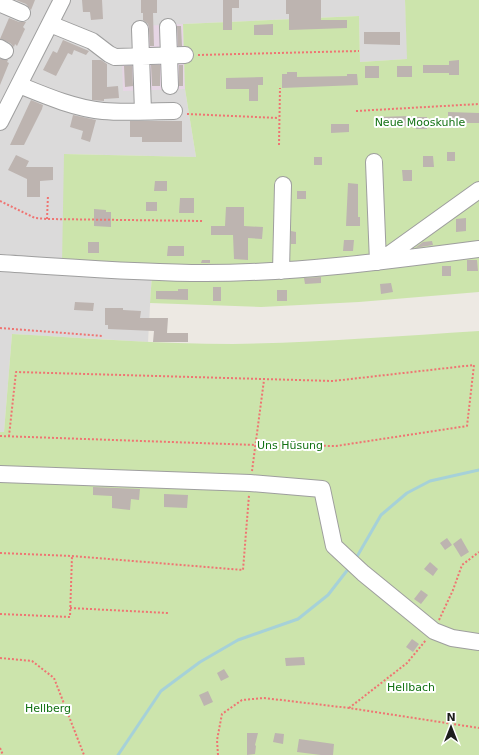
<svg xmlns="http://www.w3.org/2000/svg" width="479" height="755" viewBox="0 0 479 755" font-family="'DejaVu Sans',sans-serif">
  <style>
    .residential { fill: #dbdada }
    .industrial { fill: #e6d5e4 }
    .grass { fill: #cce4ac }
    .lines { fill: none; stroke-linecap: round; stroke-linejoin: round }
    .stream { stroke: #a6d1d8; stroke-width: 3 }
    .building { fill: #bdb4b0 }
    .minor-casing { stroke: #9e9e9e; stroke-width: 18 }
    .path { stroke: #ef7472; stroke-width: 2; stroke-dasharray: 2 2; stroke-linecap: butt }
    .minor { stroke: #fff; stroke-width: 16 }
    .labels { text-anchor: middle; stroke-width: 4; stroke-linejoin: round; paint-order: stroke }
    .park-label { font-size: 11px; fill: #137213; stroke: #fff }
  </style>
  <rect width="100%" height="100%" fill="#ede9e3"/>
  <path class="residential" d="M 0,0 L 405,0 L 408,59 L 360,62 L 359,16 L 183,24 L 185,89 L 196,157 L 64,154 L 152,270 L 148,342 L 12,334 L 4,432 L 0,432 Z"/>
  <path class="industrial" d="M 183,24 L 185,89 L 123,91 L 122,60 L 137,59 L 140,26 Z"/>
  <path class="grass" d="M 405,0 L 479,0 L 479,292 L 359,302 L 261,307 L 150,303 L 152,274 L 290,267 L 62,264 L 64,154 L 196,157 L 185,89 L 183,24 L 359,16 L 360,62 L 407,59 Z
    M 479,331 L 479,755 L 0,755 L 0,432 L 4,432 L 12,334 C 86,338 159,344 233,344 C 315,343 397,336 479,331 Z"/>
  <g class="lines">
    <path class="stream" d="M 355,560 L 381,515 L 407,493 L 430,481 L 479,470
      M 118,755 L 161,691 L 200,662 L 238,640 L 298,619 L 328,595 L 349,568"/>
  </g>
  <path class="building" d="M 16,0 L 35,0 L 31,10 L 26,4 Z
    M 82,0 L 102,0 L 103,19 L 91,20 L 90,12 L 83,12 Z
    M 141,0 L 157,0 L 157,13 L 153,13 L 154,46 L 150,46 L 149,28 L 148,24 L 143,20 L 143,13 L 141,13 Z
    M 223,0 L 239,0 L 239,8 L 232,8 L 232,30 L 223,30 Z
    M 286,0 L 321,0 L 321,20 L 347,20 L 347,28 L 289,30 L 289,14 L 286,14 Z
    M 9,18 L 19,22 L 26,22 L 23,27 L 25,29 L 17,46 L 15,44 L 14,47 L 10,43 L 0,39 Z
    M 273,24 L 273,35 L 254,35 L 254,25 Z
    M 177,26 L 181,26 L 182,46 L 178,46 Z
    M 364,32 L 400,32 L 400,45 L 364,44 Z
    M 63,40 L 89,51 L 86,55 L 74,50 L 72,55 L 68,53 L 56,76 L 43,70 L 53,51 L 57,53 Z
    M 0,59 L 8,60 L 7,62 L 9,63 L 0,85 Z
    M 92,60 L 101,60 L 107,64 L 107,87 L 118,86 L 119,98 L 104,99 L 104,101 L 92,100 Z
    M 459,60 L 459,75 L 449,75 L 449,73 L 423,73 L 423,65 L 449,65 L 449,61 Z
    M 151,65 L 160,65 L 160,86 L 152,86 Z
    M 179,65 L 183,65 L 183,86 L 179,86 Z
    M 124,66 L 132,66 L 133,86 L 125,87 Z
    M 365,66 L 379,66 L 379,78 L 365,78 Z
    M 397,66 L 412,66 L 412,77 L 397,77 Z
    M 287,72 L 297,72 L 297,77 L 347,76 L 347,74 L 357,74 L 358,85 L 282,88 L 282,74 L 287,74 Z
    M 263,77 L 263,85 L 258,85 L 258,101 L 249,101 L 249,89 L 226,89 L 226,78 Z
    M 31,100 L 43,105 L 42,109 L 24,145 L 10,145 Z
    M 448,112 L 479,113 L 479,123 L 448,123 Z
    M 73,115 L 96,120 L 90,142 L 81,139 L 83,131 L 70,127 Z
    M 409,116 L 409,117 L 427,117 L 427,129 L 416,129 L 416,126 L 378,126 L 378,117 Z
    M 130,121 L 182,121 L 182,142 L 142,142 L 142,137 L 130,137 Z
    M 331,124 L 349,124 L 349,132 L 331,133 Z
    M 447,152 L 455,152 L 455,161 L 447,161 Z
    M 16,155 L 29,161 L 26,167 L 53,167 L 53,180 L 40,181 L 40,197 L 27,197 L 27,179 L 8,170 Z
    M 423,156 L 433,156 L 434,167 L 423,167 Z
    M 314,157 L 322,157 L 322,165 L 314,165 Z
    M 402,170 L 412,170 L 412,181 L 403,181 Z
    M 155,181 L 167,181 L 167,191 L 154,191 Z
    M 348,183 L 358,184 L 358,217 L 360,217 L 360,226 L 346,226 Z
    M 297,191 L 306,191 L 306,199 L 297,199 Z
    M 180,198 L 194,198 L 194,213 L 179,213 Z
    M 146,202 L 157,202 L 157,211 L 146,211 Z
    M 226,207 L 244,207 L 244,226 L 263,227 L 262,239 L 248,238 L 248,260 L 234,259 L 233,235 L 211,235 L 211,226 L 225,226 Z
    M 94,209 L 106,210 L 106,212 L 111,212 L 111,227 L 94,226 Z
    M 466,218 L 466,231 L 456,232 L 456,219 Z
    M 291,231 L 296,232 L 296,244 L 291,244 Z
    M 344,240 L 354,240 L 353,251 L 343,251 Z
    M 432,241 L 433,245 L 415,248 L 423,242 Z
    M 88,242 L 99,242 L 99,253 L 88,253 Z
    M 168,246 L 184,246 L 184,256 L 167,256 Z
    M 202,260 L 210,260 L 210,263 L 201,263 Z
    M 467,260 L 477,260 L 478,271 L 467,271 Z
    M 442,266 L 451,266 L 451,276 L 442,276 Z
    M 321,277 L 321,283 L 305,284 L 304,278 Z
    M 391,283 L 393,292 L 381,294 L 380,284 Z
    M 213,287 L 221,287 L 221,301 L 213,301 Z
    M 178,289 L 188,289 L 188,300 L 156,299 L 156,291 L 178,291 Z
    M 277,290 L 287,290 L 287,301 L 277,301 Z
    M 75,302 L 94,303 L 93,311 L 74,310 Z
    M 105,308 L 123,308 L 123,310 L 141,311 L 140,318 L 168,318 L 167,333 L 188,333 L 188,342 L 153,342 L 154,331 L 108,329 L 108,325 L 105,325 Z
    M 93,487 L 140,489 L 139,500 L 131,499 L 130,510 L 112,508 L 112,496 L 93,495 Z
    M 164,494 L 188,495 L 187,508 L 164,507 Z
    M 447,538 L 452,545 L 445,550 L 440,543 Z
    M 461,538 L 469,552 L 461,557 L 453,544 Z
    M 430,562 L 438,569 L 433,576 L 424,569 Z
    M 421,590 L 428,595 L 421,604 L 414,599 Z
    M 412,639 L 419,644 L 413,652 L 406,647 Z
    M 304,657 L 305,665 L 286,666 L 285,658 Z
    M 224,669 L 229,677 L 221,681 L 217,673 Z
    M 208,691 L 213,702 L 204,706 L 199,695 Z
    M 247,733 L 258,733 L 255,745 L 256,746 L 255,754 L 247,755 Z
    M 275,733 L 284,734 L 283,744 L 273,742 Z
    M 299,739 L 334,744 L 333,755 L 321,755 L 297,752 Z"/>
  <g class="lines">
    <defs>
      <path id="minor" d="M 1,4 L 22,13
        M 50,24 L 92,41 L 109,54 L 115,57 L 185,55
        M 168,27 L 170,86
        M 140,29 L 143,111
        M 0,48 L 5,51
        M 19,85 C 46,96 74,108 103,111 C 126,113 151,111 174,111
        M 0,122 L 62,0
        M 374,162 L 378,262
        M 380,261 L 479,190
        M 0,263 C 68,267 137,273 205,273 C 297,273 388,261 479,249
        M 281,271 L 283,185
        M 0,474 L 250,483 L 322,489 L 334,546 L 363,573 L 434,631 L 452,638 L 479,642"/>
    </defs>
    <use href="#minor" class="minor-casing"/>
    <path class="path" d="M 198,55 L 359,51
      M 356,111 L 479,104
      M 187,114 L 279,118
      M 279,145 L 280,88
      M 0,201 L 35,218 L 47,219 L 203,221
      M 47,219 L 48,195
      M 0,328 L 103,336
      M 0,436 L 256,445 L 336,446 L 467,426 L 474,365 L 333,381 L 16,372 L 9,436
      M 252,471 L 264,380
      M 0,553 L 72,556 L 243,570 L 249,495
      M 70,608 L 168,613
      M 0,614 L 70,617 L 72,556
      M 439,620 L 453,590 L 462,565 L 479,552
      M 0,658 L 32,661 L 54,678 L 84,755
      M 349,708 L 407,663 L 426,640
      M 0,748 L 3,755
      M 218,755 L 217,740 L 222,714 L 242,700 L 264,698 L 349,708 L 479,728"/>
    <use href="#minor" class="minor"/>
  </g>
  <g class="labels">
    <g class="park-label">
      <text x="420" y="126">Neue Mooskuhle</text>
      <text x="290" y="449">Uns Hüsung</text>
      <text x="411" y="691">Hellbach</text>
      <text x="48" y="712">Hellberg</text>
    </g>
  </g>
  <g transform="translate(451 727)" stroke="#ffffff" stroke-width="3" paint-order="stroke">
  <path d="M0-3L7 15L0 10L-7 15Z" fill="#1d1d1d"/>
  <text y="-6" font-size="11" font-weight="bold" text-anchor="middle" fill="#1d1d1d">N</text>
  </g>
</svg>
